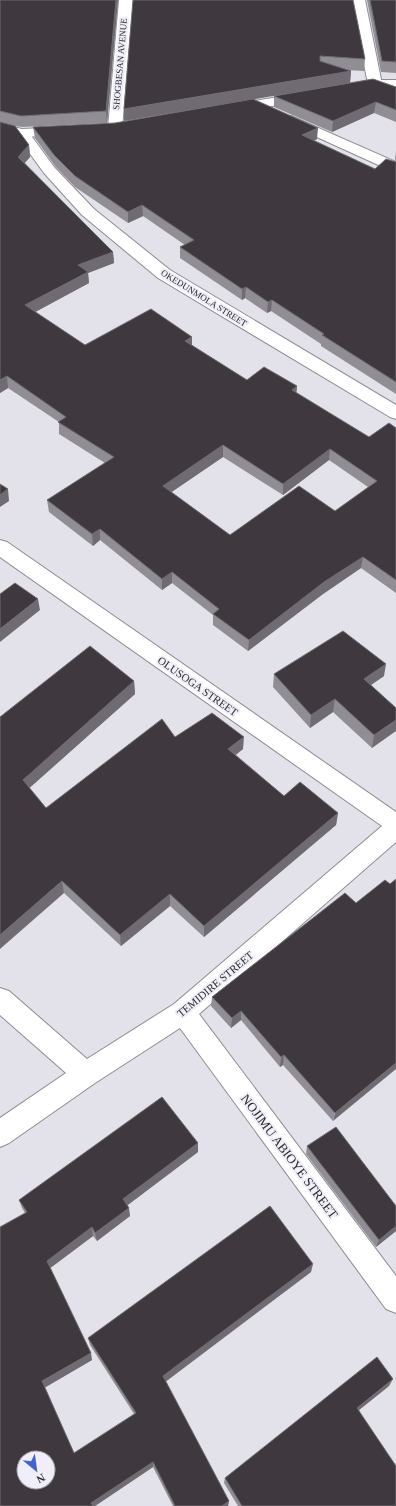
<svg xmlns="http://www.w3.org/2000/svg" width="396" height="1506" viewBox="0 0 396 1506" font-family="Georgia,serif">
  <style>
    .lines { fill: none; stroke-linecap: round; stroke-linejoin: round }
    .minor-casing { stroke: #8d8b94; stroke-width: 2 }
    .tertiary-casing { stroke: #8d8b94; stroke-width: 2 }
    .minor { fill: #fff; fill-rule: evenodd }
    .tertiary { fill: #fff; fill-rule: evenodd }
    .wall { fill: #918d94; fill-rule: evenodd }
    .shaded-wall { fill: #706b72 }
    .building { fill: #3f393f; stroke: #706b72; fill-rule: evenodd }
    .labels { text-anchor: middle; stroke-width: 4; stroke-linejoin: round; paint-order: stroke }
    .far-street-label { font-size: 9px; fill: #2c2b2f; stroke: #f0eef8 }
    .street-label { font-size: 11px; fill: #2c2b2f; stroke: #f0eef8 }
    .near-street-label { font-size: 13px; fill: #2c2b2f; stroke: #f0eef8 }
  </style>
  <rect width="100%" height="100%" fill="#e3e1ea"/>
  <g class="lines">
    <defs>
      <path id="minor" d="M 119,0 L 133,0 L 122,128 L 120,131 L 115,132 L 110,131 L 108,128 Z
        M 351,0 L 365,0 L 382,84 L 380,87 L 375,88 L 370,87 L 368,84 Z
        M 291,116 L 396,162 L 396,173 L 286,123 L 284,120 L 286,117 Z
        M 22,129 L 27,130 L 54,167 L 94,209 L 170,270 L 396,405 L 396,419 L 390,417 L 158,278 L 82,215 L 44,173 L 15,133 L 17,130 Z
        M 0,540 L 7,542 L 396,812 L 396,842 L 199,1014 L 396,1276 L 396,1313 L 386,1309 L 180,1028 L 95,1083 L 9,1143 L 0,1147 L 0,1118 L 66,1073 L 0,1015 L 0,988 L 9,991 L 87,1059 L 174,1004 L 382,826 L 0,557 Z"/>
      <path id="tertiary" d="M 375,80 L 396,80 L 396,88 L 375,88 L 357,91 L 352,90 L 350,87 L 352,84 Z
        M 303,93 L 308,94 L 310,97 L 308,100 L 235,112 L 230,111 L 228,108 L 230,105 L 235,104 Z
        M 0,124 L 22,129 L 64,127 L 69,128 L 71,131 L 69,134 L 64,135 L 22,137 L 0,132 Z"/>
    </defs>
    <use href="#minor" class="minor-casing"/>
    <use href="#tertiary" class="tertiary-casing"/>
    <use href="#minor" class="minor"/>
    <use href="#tertiary" class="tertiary"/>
  </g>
  <path class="wall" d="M 0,0 L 118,0 L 107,123 L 22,127 L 15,126 L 29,145 L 30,157 L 25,163 L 113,252 L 114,263 L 88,273 L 89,283 L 35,312 L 85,345 L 192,345 L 247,380 L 297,386 L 296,393 L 369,437 L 396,428 L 396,593 L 361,568 L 323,594 L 248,651 L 213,625 L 213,615 L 172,583 L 162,590 L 100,540 L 93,546 L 49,512 L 47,500 L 105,463 L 59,434 L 59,422 L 8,388 L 0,393 ZM 223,457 L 283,495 L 329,460 L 368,487 L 335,511 L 230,535 L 171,492 Z
    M 133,0 L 365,59 L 364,71 L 346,70 L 351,71 L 350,83 Z
    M 367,0 L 396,0 L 396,73 L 381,72 Z
    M 396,87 L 396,122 L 374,113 L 332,132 L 274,107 L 274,96 Z
    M 33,127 L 317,139 L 314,141 L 375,169 L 396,162 L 396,394 L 321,346 L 321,344 L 271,311 L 267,313 L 245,298 L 242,300 L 180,258 L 180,247 L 185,245 L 143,216 L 128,223 L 75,187 L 55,166 L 35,138 Z
    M 396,151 L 396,161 L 395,160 Z
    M 274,674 L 384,676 L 371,685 L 396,708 L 372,748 L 333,712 L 310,728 L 273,687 Z
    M 134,681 L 135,694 L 29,788 L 46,808 L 175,737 L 243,749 L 236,755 L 284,796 L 338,813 L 336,825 L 204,937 L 170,906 L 121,946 L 64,893 L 0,717 Z
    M 385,880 L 333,1121 L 283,1065 L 280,1067 L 241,1020 L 231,1028 L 211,1006 L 212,997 L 356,903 Z
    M 307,1146 L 396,1206 L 396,1231 L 376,1247 L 306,1154 Z
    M 198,1152 L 127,1205 L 130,1216 L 97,1241 L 93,1236 L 50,1268 L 92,1360 L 44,1388 L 74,1453 L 134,1414 L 90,1345 L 88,1338 L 311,1272 L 165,1381 L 229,1501 L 228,1506 L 173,1506 L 153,1467 L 95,1506 L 0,1506 L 25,1213 L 22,1208 L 19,1200 Z
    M 389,1386 L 359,1410 L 396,1506 L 238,1506 L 224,1483 L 225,1478 Z"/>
  <path class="shaded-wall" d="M 116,0 L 118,0 L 107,123 L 106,111 Z
    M 351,71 L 350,83 L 124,121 L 124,109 Z
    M 376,102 L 374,113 L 332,132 L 333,121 Z
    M 318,128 L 317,139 L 302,146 L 302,135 Z
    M 29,145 L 30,157 L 20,168 L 18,157 Z
    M 142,205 L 143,216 L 128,223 L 128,212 Z
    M 113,252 L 114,263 L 88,273 L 89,283 L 26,317 L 25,305 L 78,265 Z
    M 246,287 L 245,298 L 242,300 L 242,289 Z
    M 272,300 L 271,311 L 267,313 L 268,302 Z
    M 192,337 L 192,349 L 185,341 Z
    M 7,376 L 8,388 L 0,393 L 0,380 Z
    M 297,386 L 296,398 L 292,390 Z
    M 223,445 L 223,457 L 163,498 L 163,486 Z
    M 330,449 L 329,460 L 283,495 L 283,484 Z
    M 8,489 L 9,501 L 0,507 L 0,495 Z
    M 100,529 L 100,540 L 93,546 L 92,534 Z
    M 363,557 L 361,568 L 323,594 L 248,651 L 249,640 L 324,582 Z
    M 172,572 L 172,583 L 162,590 L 162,579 Z
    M 38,599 L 40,610 L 0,642 L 0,629 Z
    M 386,664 L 384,676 L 362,691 L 364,679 Z
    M 134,681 L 135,694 L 25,792 L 23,780 Z
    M 335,699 L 333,712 L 310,728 L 311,715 Z
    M 396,720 L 396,731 L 372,748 L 374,735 Z
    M 244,737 L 243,749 L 227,761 L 228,749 Z
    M 338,813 L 336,825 L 204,937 L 204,926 Z
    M 62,881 L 64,893 L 0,949 L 0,935 Z
    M 170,894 L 170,906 L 121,946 L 120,935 Z
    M 241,1011 L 241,1020 L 231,1028 L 232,1018 Z
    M 284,1055 L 283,1065 L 280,1067 L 281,1057 Z
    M 396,1063 L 396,1069 L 333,1121 L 335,1113 Z
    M 198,1143 L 198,1152 L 124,1208 L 123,1199 Z
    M 129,1208 L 130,1216 L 97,1241 L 95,1233 Z
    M 396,1226 L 396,1231 L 376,1247 L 379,1240 Z
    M 92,1227 L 93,1236 L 49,1269 L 47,1261 Z
    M 313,1264 L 311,1272 L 164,1383 L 163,1376 Z
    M 91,1353 L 92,1360 L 44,1388 L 42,1381 Z
    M 393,1379 L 389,1386 L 354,1414 L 357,1408 Z
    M 153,1462 L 153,1467 L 95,1506 L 93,1506 L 91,1503 Z
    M 229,1501 L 228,1506 L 222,1506 Z"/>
  <path class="building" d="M 0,0 L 116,0 L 106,111 L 21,116 L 0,111 Z
    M 133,0 L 353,0 L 365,59 L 320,56 L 320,61 L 351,71 L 124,109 Z
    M 370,0 L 396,0 L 396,62 L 382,61 Z
    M 373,79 L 396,87 L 396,110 L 376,102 L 333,121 L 274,96 Z
    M 253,99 L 318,128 L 302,135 L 375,169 L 386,159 L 396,162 L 396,382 L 322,335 L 324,334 L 272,300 L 268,302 L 246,287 L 242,289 L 180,247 L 194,240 L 142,205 L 128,212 L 75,176 L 54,155 L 33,127 L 115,123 Z
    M 0,122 L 15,126 L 29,145 L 18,157 L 113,252 L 78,265 L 88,272 L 25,305 L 85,345 L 151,309 L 192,337 L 185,341 L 247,380 L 264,367 L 297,386 L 292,390 L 369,437 L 389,423 L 396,428 L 396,580 L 363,557 L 324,582 L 249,640 L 213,614 L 219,609 L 172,572 L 162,579 L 100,529 L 92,534 L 47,500 L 114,457 L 58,422 L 66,417 L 7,376 L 0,380 ZM 223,445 L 283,484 L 330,449 L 377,481 L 335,511 L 299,486 L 230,535 L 163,486 Z
    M 0,484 L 8,489 L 0,495 Z
    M 15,583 L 38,599 L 0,629 L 0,594 Z
    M 343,631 L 386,664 L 364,679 L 396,708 L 396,720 L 374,735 L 335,699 L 311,715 L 274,674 Z
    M 90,646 L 134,681 L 23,780 L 46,808 L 162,719 L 175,737 L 212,713 L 244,737 L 228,749 L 284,796 L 300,782 L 338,813 L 204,926 L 170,894 L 120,935 L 62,881 L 0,935 L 0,717 Z
    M 396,879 L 396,1063 L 335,1113 L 284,1055 L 281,1057 L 241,1011 L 232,1018 L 212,997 L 345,893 L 356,903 L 385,880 L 390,884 Z
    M 162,1097 L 198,1143 L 123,1199 L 129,1208 L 95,1233 L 92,1227 L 47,1261 L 91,1353 L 42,1381 L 74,1453 L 136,1413 L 88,1338 L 270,1206 L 313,1264 L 163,1376 L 229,1501 L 222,1506 L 175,1506 L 153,1462 L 91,1503 L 93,1506 L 0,1506 L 0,1227 L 27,1212 L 19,1200 ZM 24,1458 L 48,1458 L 48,1482 L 24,1482 Z
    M 336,1127 L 396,1206 L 396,1226 L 379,1240 L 307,1146 Z
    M 377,1357 L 393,1379 L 357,1408 L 396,1466 L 396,1506 L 242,1506 L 225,1478 Z"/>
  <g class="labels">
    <g class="far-street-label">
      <text transform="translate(120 64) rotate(-85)" y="3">SHOGBESAN AVENUE</text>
      <text transform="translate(204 298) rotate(32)" y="3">OKEDUNMOLA STREET</text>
    </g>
    <g class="street-label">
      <text transform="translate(198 686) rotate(35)" y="4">OLUSOGA STREET</text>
      <text transform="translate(215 984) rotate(-40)" y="4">TEMIDIRE STREET</text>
    </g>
    <g class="near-street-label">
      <text transform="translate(290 1156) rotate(53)" y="5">NOJIMU ABIOYE STREET</text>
    </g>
  </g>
  <g transform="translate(36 1470) rotate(151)"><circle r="19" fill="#f0eef8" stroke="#a2a0a8"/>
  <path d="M0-3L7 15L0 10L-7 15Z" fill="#4261d4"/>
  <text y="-6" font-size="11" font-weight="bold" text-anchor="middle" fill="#2c2b2f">N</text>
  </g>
</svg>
